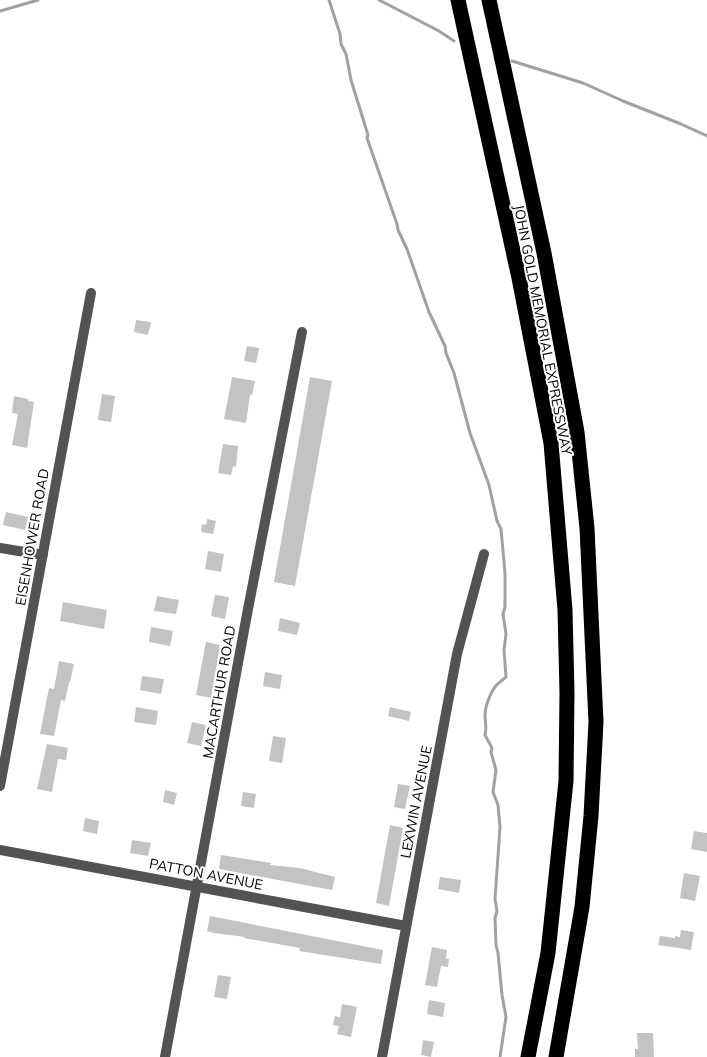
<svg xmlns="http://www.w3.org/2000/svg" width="707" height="1057" viewBox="0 0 707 1057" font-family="Mulish,sans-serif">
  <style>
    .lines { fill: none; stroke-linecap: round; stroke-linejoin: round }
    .stream { stroke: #a1a1a1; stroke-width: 3 }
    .building { fill: #c3c3c3 }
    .street { stroke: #535353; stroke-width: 10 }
    .highway { stroke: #000; stroke-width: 15 }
    .labels { text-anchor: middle; stroke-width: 4; stroke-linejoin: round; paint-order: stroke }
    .street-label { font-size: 14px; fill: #000; stroke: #fff }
  </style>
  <rect width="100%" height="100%" fill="#fff"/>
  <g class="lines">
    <path class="stream" d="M 329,0 L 340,34 L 341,44 L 346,54 L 351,80 L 368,135 L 367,138 L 397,224 L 398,230 L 407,249 L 429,312 L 445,346 L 446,353 L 454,373 L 470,433 L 489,485 L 497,521 L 501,529 L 505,573 L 505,607 L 503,614 L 506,634 L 504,650 L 506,677 C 504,679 502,680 500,682 C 492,687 485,706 485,715 C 485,723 487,728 485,735 L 492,748 L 491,752 L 496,770 L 493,792 L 498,805 L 500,827 L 495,899 L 497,911 L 495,918 L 496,945 L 498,953 L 502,995 L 506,1017 L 500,1057
      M 379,0 L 439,31 L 454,41
      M 0,11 L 38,0
      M 512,61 L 583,83 L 623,101 L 681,124 L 707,136"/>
  </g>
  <path class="building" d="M 136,320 L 151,322 L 148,335 L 134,332 Z
    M 247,346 L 259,348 L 256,363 L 244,361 Z
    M 232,377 L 255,381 L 252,395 L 250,395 L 246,423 L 224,419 Z
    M 310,377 L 332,381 L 295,586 L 274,582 Z
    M 102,394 L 115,396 L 111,422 L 98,420 Z
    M 14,396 L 28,399 L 28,401 L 34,402 L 27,448 L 12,445 L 18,414 L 12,413 Z
    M 223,444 L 238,446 L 236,467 L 233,466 L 231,475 L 218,473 Z
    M 6,512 L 28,517 L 25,530 L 3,525 Z
    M 207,519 L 216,521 L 213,534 L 201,532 L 202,524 L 206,525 Z
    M 208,551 L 224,554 L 221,572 L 205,569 Z
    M 215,595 L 229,597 L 225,619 L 211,616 Z
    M 157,596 L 179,600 L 176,614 L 154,611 Z
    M 63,602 L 107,610 L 104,629 L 60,621 Z
    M 280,618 L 300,623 L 297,635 L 278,631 Z
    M 151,627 L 173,631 L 170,646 L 149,642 Z
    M 206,642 L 220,645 L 211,698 L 196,695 Z
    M 59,661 L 74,664 L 70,682 L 69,682 L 65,701 L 61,700 L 54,736 L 40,734 L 49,688 L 54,689 Z
    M 265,672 L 282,675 L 280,689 L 263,686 Z
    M 142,676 L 164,679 L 161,694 L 140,690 Z
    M 136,707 L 158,711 L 156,725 L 134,722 Z
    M 390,707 L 411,712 L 409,721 L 388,716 Z
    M 192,722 L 206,725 L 201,746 L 187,743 Z
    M 273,736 L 286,738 L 282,763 L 269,761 Z
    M 47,744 L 68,748 L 66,760 L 58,759 L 52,792 L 37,789 Z
    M 398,784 L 410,786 L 405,809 L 394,807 Z
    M 165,790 L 177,793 L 174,805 L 163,802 Z
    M 243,792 L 256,794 L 254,808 L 241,806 Z
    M 85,818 L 99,821 L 97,834 L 83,831 Z
    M 390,825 L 403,828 L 389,906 L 376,903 Z
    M 694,831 L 707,833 L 707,852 L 691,849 Z
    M 132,840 L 151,843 L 148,856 L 130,853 Z
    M 221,855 L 271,863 L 270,865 L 300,868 L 335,877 L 332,890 L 219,869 Z
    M 684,873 L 700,876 L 695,901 L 680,898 Z
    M 440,877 L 461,880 L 459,893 L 438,889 Z
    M 210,916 L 383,950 L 381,964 L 299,951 L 300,948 L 244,938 L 245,937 L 214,933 L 207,931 Z
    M 681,930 L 694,932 L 691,950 L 658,945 L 660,936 L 675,938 L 675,936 L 680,937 Z
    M 432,947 L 447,950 L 446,959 L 449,959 L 448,967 L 441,966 L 437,987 L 425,985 Z
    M 218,975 L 231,977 L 227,999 L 214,997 Z
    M 429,1000 L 445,1003 L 443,1017 L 427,1014 Z
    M 342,1004 L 357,1007 L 351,1037 L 337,1034 L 339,1026 L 333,1025 L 335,1016 L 340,1017 Z
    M 637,1033 L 653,1033 L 654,1057 L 635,1057 L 635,1049 L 638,1049 Z
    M 423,1040 L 434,1042 L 431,1057 L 421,1055 Z"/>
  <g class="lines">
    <path class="street" d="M 0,548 L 43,555
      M 0,786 L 91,293
      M 0,850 L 406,926
      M 165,1057 L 248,609 L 302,332
      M 382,1057 L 457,654 L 484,554"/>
    <path class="highway" d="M 458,0 L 519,278 L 551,443 L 565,610 L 567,693 L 566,781 L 548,953 L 528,1057
      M 489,0 L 544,253 L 577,432 L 587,528 L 596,722 L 591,816 L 582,907 L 556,1057"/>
  </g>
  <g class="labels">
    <g class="street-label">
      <text transform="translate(543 330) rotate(79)" y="5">JOHN GOLD MEMORIAL EXPRESSWAY</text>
      <text transform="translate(32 537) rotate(-80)" y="5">EISENHOWER ROAD</text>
      <text transform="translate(219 692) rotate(-80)" y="5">MACARTHUR ROAD</text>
      <text transform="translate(416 802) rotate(-79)" y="5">LEXWIN AVENUE</text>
      <text transform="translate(206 874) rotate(11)" y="5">PATTON AVENUE</text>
    </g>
  </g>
</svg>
